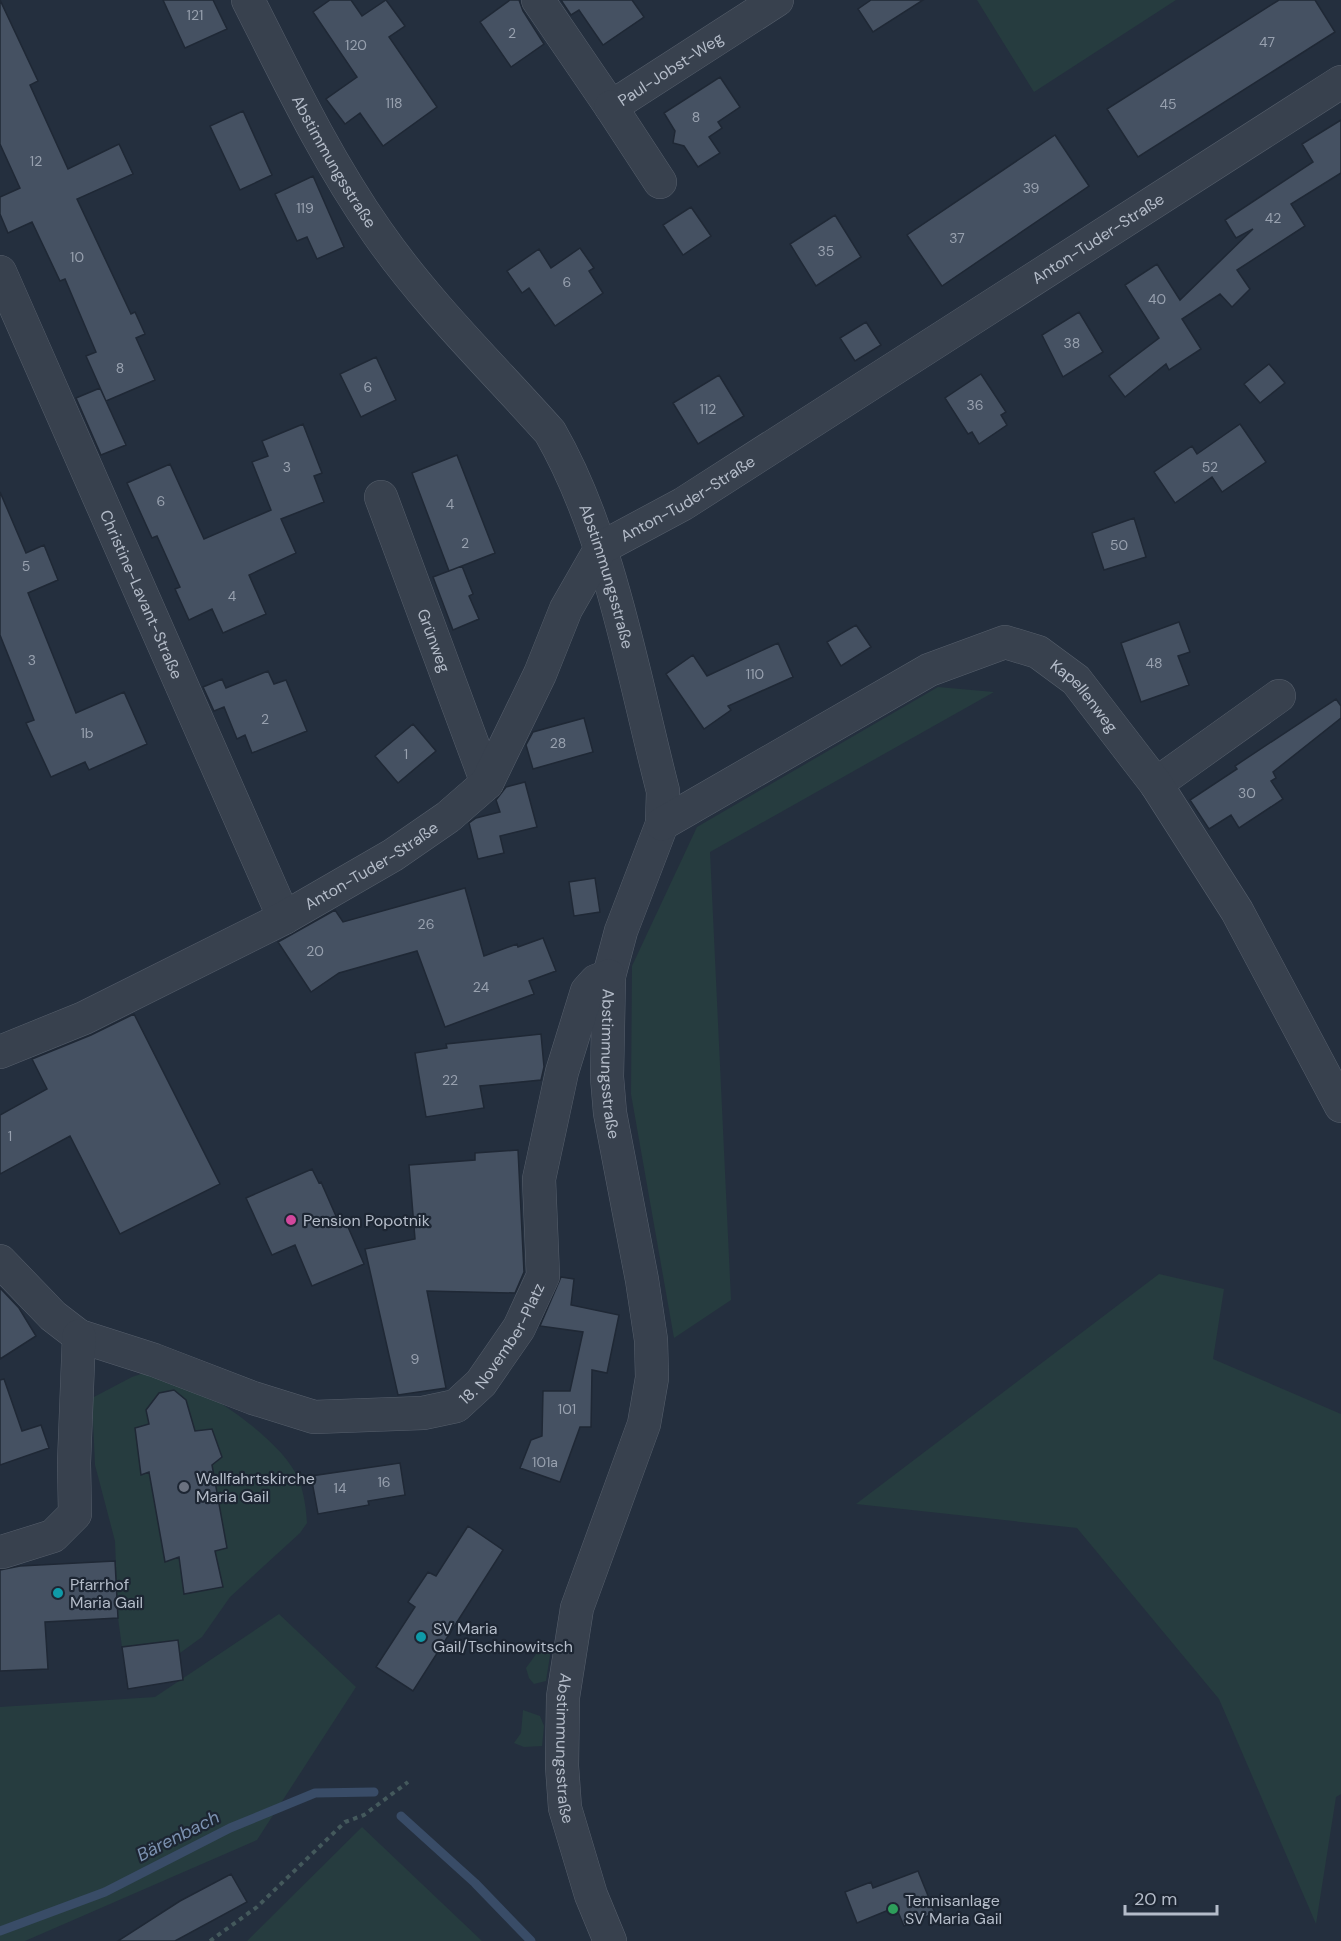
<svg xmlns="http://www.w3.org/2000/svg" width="1341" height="1941" viewBox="0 0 1341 1941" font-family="'DM Sans',sans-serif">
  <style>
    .green { fill: #263c3f; fill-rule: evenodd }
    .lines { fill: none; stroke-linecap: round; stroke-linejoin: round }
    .stream { stroke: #394c67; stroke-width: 9 }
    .building { fill: #455162; stroke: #1f2835; stroke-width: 1.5 }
    .minor-casing { stroke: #565f6c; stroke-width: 34 }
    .path { stroke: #44595c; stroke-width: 4; stroke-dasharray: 4.5 4.5; stroke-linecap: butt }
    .minor { stroke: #38414e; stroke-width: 33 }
    .hotel-dot { fill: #d1479c; stroke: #1d2633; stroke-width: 2 }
    .worship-dot { fill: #6b7280; stroke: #1d2633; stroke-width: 2 }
    .culture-dot { fill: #0f9aa8; stroke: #1d2633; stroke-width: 2 }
    .leisure-dot { fill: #2e9e5b; stroke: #1d2633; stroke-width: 2 }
    .labels { text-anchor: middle; stroke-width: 4.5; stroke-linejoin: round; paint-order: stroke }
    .number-label { font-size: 14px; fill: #98a1af }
    .street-label { font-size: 16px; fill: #b4bcc9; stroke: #1d2633 }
    .poi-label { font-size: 16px; fill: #b4bcc9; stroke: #1d2633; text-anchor: start }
    .water-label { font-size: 18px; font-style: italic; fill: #7c92b1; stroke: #1d2633 }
  </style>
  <rect width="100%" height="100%" fill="#242f3e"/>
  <path class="green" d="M 977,0 L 1176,0 L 1034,92 Z
    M 938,687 L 994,692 L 710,852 L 731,1300 L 674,1338 L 631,1094 L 632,966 L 697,827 Z
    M 1159,1274 L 1224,1289 L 1213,1359 L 1341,1414 L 1341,1794 L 1336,1797 L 1316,1924 L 1219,1699 L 1077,1528 L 856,1504 Z
    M 144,1373 C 157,1377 172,1379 185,1384 C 218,1397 284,1444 298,1478 C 304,1492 306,1508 307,1523 L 300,1533 L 230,1597 L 202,1637 L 180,1653 L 178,1640 L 122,1647 L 118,1618 L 115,1541 L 95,1465 L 92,1398 L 132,1377 ZM 174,1390 L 186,1400 L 195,1431 L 212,1429 L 222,1457 L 212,1465 L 226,1548 L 215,1551 L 222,1587 L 185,1594 L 179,1557 L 149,1472 L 141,1474 L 135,1428 L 149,1424 L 146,1410 L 159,1393 Z
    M 279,1614 L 356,1687 L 257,1840 L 25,1941 L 0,1941 L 0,1707 L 155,1697 Z
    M 545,1642 L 551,1649 L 546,1681 L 534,1684 L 529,1678 L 526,1668 Z
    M 523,1710 L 540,1716 L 544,1726 L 542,1746 L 524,1747 L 514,1743 L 521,1733 Z
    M 362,1827 L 482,1941 L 247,1941 Z"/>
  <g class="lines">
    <path class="stream" d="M 401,1816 L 475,1883 L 531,1941
      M 0,1931 L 105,1892 L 230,1828 L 315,1793 L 374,1792"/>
  </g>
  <path class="building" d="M 0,0 L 38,81 L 30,85 L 68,169 L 119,144 L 133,174 L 77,199 L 131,314 L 135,312 L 145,334 L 136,338 L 155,380 L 106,401 L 86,356 L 96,352 L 65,279 L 60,281 L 32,222 L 8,233 L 0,214 L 0,197 L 20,188 L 0,144 Z
    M 163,0 L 213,0 L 227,29 L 185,48 Z
    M 330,0 L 351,0 L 362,16 L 386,0 L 405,26 L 389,37 L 437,107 L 383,146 L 360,113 L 345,124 L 326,99 L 357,77 L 313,12 Z
    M 510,0 L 519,0 L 523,11 L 544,44 L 511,67 L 480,22 Z
    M 561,0 L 632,0 L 644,17 L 603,45 L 579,10 L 571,15 Z
    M 871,0 L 923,0 L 873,32 L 858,9 Z
    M 1279,0 L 1315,0 L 1335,32 L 1138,157 L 1107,109 Z
    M 720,77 L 740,107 L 718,122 L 722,128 L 709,137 L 720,153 L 698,167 L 684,146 L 673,143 L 675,131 L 664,113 Z
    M 243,111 L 272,175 L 240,190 L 210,126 Z
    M 1341,120 L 1341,173 L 1291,204 L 1305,226 L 1237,270 L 1250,289 L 1232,307 L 1220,294 L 1182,319 L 1201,349 L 1169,370 L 1166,364 L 1125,397 L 1109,376 L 1159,338 L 1125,285 L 1157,264 L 1180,300 L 1253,229 L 1236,238 L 1225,220 L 1313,162 L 1302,144 Z
    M 1055,135 L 1089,186 L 942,286 L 907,235 Z
    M 313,176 L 344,247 L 317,259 L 307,237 L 297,241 L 275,194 Z
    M 691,207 L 711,236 L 683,255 L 663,225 Z
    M 835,215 L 861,257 L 816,286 L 790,244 Z
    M 580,248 L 594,268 L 589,271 L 603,293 L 555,326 L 529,288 L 522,293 L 507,271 L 539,249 L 551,268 Z
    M 1079,312 L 1103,352 L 1063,377 L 1042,335 Z
    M 866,322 L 881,345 L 855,361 L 840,338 Z
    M 376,357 L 396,400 L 361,417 L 340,374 Z
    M 1269,364 L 1285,383 L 1260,403 L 1244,384 Z
    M 981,374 L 1006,412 L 1001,415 L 1007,425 L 979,444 L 972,432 L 968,434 L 945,398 Z
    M 719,375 L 744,416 L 698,444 L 673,403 Z
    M 100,388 L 126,445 L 101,455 L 76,398 Z
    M 303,424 L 322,473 L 314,476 L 324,502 L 281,519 L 296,553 L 249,575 L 266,614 L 223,633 L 212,609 L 189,620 L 175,589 L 180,587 L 157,536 L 152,538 L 127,483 L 170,464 L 204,539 L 271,510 L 252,462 L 268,456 L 262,441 Z
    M 1240,424 L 1266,462 L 1222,492 L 1212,477 L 1175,503 L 1154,472 L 1192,446 L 1197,454 Z
    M 457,455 L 495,553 L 449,571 L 412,473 Z
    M 0,492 L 26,553 L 44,545 L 58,580 L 28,593 L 76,713 L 124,692 L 147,744 L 89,770 L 85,762 L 51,777 L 26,723 L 34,720 L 0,635 Z
    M 1134,518 L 1146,557 L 1104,570 L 1092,533 Z
    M 462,566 L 473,594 L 469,596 L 479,619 L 453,630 L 433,577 Z
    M 1179,622 L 1190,652 L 1178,656 L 1189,685 L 1141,702 L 1121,643 Z
    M 856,625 L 871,647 L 841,666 L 827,642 Z
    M 778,643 L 793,677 L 728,706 L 731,710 L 704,729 L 666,674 L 693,655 L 707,676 Z
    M 268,671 L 274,684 L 286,680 L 307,731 L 252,753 L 245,735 L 237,739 L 224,707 L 214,711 L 203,687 L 222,679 L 226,688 Z
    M 1336,699 L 1341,706 L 1341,718 L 1273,772 L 1276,778 L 1271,781 L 1283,799 L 1239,828 L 1231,815 L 1209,829 L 1190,800 L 1237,769 L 1235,766 Z
    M 584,718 L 593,752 L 533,769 L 526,745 L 533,732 Z
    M 413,724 L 436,751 L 398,783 L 375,756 Z
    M 525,782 L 537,827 L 500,836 L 504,853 L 478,859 L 469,823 L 476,818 L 500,812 L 496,800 L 506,787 Z
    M 595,878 L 600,912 L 574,916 L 569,882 Z
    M 465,888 L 484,956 L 517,944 L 518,947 L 543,938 L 556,971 L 529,981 L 534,994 L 445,1027 L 417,951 L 339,973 L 311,992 L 278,942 L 335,910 L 343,922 Z
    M 134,1014 L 220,1184 L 120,1234 L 70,1136 L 0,1174 L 0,1115 L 47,1089 L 32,1059 L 91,1035 Z
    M 541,1034 L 544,1067 L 541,1080 L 480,1086 L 484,1108 L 426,1117 L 415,1053 L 447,1048 L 446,1044 Z
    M 518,1150 L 524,1272 L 515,1293 L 427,1291 L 446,1388 L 398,1395 L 365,1249 L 415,1239 L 409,1165 L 475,1160 L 475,1153 Z
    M 312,1169 L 319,1183 L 321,1182 L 339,1223 L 345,1220 L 364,1264 L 312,1286 L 295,1245 L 272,1255 L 246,1198 Z
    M 561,1277 L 574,1279 L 571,1305 L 619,1315 L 607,1373 L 592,1370 L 591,1427 L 580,1427 L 560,1482 L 520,1468 L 531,1440 L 542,1436 L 543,1391 L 570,1391 L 583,1332 L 540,1326 Z
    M 0,1288 L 19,1308 L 36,1336 L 0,1359 Z
    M 4,1379 L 22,1431 L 41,1425 L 49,1448 L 0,1465 L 0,1380 Z
    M 174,1390 L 186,1400 L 195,1431 L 212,1429 L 222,1457 L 212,1465 L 227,1548 L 215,1551 L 223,1587 L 184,1594 L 179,1557 L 165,1562 L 149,1472 L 141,1475 L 135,1428 L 149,1424 L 146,1410 L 159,1393 Z
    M 400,1463 L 405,1495 L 368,1501 L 369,1505 L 318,1514 L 311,1476 Z
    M 468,1526 L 503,1550 L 413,1691 L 376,1667 L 415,1607 L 408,1602 L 428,1572 L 436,1576 Z
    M 115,1561 L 118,1618 L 45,1622 L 48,1669 L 0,1671 L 0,1570 L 20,1566 Z
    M 178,1640 L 183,1680 L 128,1689 L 122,1647 Z
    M 918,1871 L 935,1913 L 904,1926 L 896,1907 L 857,1923 L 845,1892 L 871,1882 L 873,1888 Z
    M 231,1874 L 247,1902 L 175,1941 L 118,1941 L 180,1901 Z"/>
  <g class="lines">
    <defs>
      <g id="minor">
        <path id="s1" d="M 248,0 C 288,79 326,159 377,232 C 427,304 492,367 550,432 C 610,536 633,675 663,791 L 662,824 L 621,931 L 609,976 L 607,1077 L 610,1113 L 642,1280 L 651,1340 L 652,1378 L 644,1424 L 577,1608 L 563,1697 L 562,1766 L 565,1808 L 591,1895 L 610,1941"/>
        <path id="s2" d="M 538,0 L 611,107 L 777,0"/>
        <path d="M 611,107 L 660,182"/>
        <path id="s3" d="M 0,272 L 284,918"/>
        <path id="s4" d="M 381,497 L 487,783"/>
        <path d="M 1156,784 L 1279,696"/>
        <path id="s5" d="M 662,824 L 929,670 L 1005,642 L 1038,652 L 1076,680 L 1156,784 L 1237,911 L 1341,1106"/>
        <path id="s6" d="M 0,1052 L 84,1018 L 284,918 L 393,855 L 448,817 L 487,783 L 540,674 L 566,609 L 601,548 L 683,504 L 1341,82"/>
        <path id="s7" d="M 0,1261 L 53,1316 L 79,1336 L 154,1360 L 253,1398 L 314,1417 L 423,1413 L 456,1406 L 481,1383 L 519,1328 L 543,1276 L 539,1179 L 562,1072 L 587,991 L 596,981 L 609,976"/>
        <path d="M 2,1552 L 53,1536 L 75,1514 L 74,1463 L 79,1336"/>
      </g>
    </defs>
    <use href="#minor" class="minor-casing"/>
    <path class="path" d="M 210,1941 L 257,1907 L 345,1822 L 364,1815 L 408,1782"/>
    <use href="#minor" class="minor"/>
  </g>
  <circle class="hotel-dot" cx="291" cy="1220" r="6"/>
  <circle class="worship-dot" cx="184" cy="1487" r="6"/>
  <g class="culture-dot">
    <circle cx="58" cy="1593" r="6"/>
    <circle cx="421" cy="1637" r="6"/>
  </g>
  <circle class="leisure-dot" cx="893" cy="1909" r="6"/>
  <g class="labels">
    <g class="number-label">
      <text x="195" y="20">121</text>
      <text x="512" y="38">2</text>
      <text x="1267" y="47">47</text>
      <text x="356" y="50">120</text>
      <text x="394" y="108">118</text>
      <text x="1168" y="109">45</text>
      <text x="696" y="122">8</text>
      <text x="36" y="166">12</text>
      <text x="1031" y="193">39</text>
      <text x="305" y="213">119</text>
      <text x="1273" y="223">42</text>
      <text x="957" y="243">37</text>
      <text x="826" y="256">35</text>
      <text x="77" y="262">10</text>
      <text x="567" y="287">6</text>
      <text x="1157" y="304">40</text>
      <text x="1072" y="348">38</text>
      <text x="120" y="373">8</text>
      <text x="368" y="392">6</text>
      <text x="975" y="410">36</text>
      <text x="708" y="414">112</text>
      <text x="287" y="472">3</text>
      <text x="1210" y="472">52</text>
      <text x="161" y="506">6</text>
      <text x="450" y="509">4</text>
      <text x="465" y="548">2</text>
      <text x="1119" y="550">50</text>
      <text x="26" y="571">5</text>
      <text x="232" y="601">4</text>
      <text x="32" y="665">3</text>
      <text x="1154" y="668">48</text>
      <text x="755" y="679">110</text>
      <text x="265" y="724">2</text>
      <text x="87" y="738">1b</text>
      <text x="558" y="748">28</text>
      <text x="406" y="759">1</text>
      <text x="1247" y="798">30</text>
      <text x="426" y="929">26</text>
      <text x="315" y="956">20</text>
      <text x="481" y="992">24</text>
      <text x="450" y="1085">22</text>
      <text x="10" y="1141">1</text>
      <text x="415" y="1364">9</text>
      <text x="567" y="1414">101</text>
      <text x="545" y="1467">101a</text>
      <text x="384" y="1487">16</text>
      <text x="340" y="1493">14</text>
    </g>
    <g class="street-label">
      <text dy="6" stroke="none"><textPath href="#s2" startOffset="200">Paul-Jobst-Weg</textPath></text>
      <text dy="6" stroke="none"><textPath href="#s1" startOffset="183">Abstimmungsstraße</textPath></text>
      <text dy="6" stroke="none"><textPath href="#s6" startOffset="1406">Anton-Tuder-Straße</textPath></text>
      <text dy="6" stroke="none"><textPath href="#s6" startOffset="920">Anton-Tuder-Straße</textPath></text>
      <text dy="6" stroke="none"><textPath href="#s1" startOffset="686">Abstimmungsstraße</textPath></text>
      <text dy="6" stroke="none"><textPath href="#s3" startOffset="352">Christine-Lavant-Straße</textPath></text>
      <text dy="6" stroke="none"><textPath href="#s4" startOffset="153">Grünweg</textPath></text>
      <text dy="6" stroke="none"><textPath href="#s5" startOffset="488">Kapellenweg</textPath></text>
      <text dy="6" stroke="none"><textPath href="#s6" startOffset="416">Anton-Tuder-Straße</textPath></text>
      <text dy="6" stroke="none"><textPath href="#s1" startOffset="1190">Abstimmungsstraße</textPath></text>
      <text dy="6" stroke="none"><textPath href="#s7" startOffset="579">18. November-Platz</textPath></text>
      <text dy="6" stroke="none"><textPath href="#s1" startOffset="1892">Abstimmungsstraße</textPath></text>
    </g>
    <g class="poi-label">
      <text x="303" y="1226">Pension Popotnik</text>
      <text x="196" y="1484">Wallfahrtskirche<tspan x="196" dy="18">Maria Gail</tspan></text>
      <text x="70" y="1590">Pfarrhof<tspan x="70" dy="18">Maria Gail</tspan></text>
      <text x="433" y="1634">SV Maria<tspan x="433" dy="18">Gail/Tschinowitsch</tspan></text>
      <text x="905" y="1906">Tennisanlage<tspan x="905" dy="18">SV Maria Gail</tspan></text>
    </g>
    <g class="water-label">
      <text transform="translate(178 1836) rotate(-27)" y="6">Bärenbach</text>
    </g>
  </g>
  <path d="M1125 1905v9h92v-9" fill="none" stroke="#b4bcc9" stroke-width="3"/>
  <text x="1134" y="1905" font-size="18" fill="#b4bcc9" stroke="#1d2633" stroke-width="4.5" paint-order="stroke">20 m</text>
</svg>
